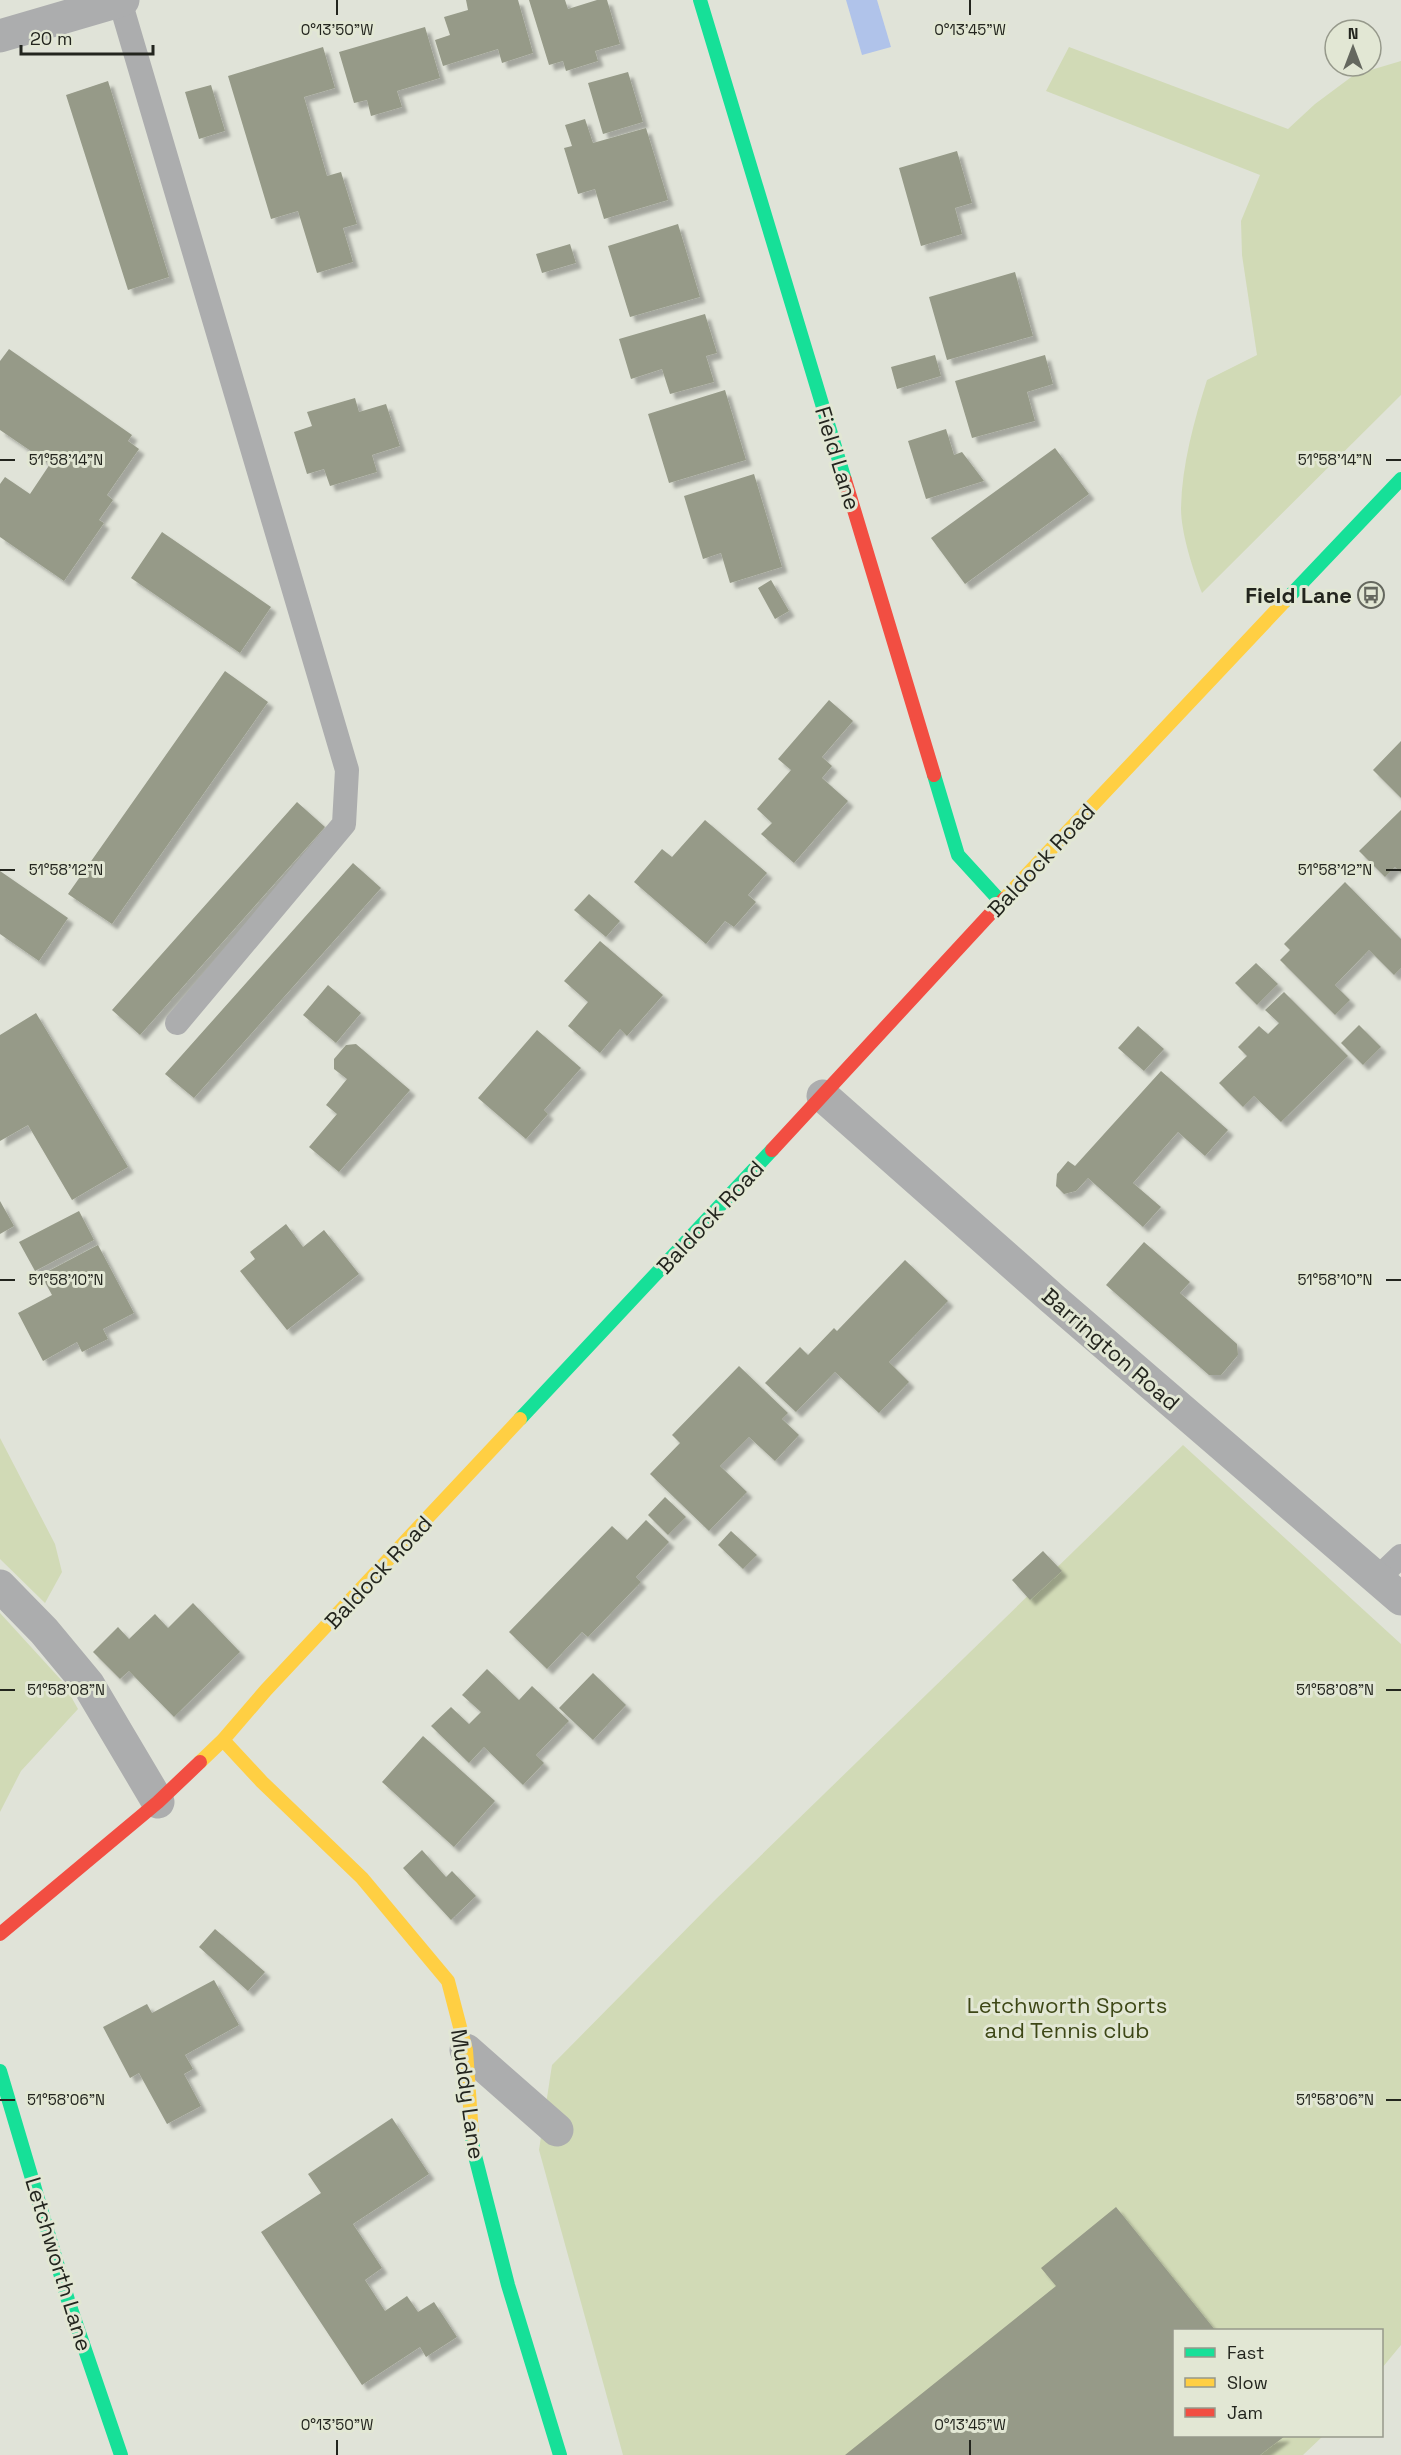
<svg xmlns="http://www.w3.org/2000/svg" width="1401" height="2455" viewBox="0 0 1401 2455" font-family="'Space Grotesk',sans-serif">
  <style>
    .green { fill: #d1dab6 }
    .water { fill: #b0c3ea }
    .building { fill: #969a88; filter: url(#shadow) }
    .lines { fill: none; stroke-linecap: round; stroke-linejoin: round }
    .lane { stroke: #acadae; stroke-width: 24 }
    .street { stroke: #acadae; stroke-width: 33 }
    .fast { stroke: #16e098; stroke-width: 14 }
    .slow { stroke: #ffcf43; stroke-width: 14 }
    .jam { stroke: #f24e42; stroke-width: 14 }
    .ticks { fill: none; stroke: #23251e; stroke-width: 2 }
    .labels { text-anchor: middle; stroke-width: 6; stroke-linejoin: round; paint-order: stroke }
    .street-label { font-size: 22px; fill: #23251e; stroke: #e2e7d4 }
    .poi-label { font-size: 22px; font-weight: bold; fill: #23251e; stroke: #e2e7d4; text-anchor: end }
    .park-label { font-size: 22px; fill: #3d4716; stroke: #e2e7d4 }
    .ticks-label { font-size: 15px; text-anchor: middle; fill: #23251e; stroke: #e2e7d4; stroke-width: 6; stroke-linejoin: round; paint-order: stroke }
  </style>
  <defs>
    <filter id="shadow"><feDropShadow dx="5.5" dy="5.5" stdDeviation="1.5" flood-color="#0004"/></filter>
  </defs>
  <rect width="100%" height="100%" fill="#e0e3d8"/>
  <path class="green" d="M 1069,47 L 1288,129 L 1315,104 L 1354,75 L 1401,61 L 1401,395 L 1202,593 C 1193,570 1181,533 1181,508 C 1182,464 1194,421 1207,380 L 1257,355 L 1242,255 L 1241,221 L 1260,175 L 1046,91 Z
    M 0,1438 L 55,1544 L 62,1572 L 45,1603 L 0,1559 Z
    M 1183,1445 L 1401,1644 L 1401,2345 L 1382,2368 L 1382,2330 L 1174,2330 L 1174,2436 L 1323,2436 L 1303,2455 L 623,2455 L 539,2150 L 552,2065 L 714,1901 Z
    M 0,1613 L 63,1682 L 78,1709 L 21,1771 L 0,1812 Z"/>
  <path class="water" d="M 846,0 L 877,0 L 891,47 L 862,55 Z"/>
  <path class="building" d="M 466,0 L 518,0 L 533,53 L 502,63 L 498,49 L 443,66 L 435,40 L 450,35 L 444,17 L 468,10 Z
    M 529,0 L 565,0 L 568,9 L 597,0 L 607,0 L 620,44 L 595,51 L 598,61 L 566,71 L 563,61 L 549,65 Z
    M 425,27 L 440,78 L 397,91 L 402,107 L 371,116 L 367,100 L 354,103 L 339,52 Z
    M 323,47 L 335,88 L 304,97 L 327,176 L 341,172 L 357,224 L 343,228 L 353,262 L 317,273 L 298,211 L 271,219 L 228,76 Z
    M 628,72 L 643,122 L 603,134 L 588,83 Z
    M 108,81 L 169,277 L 128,290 L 66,95 Z
    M 211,85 L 225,131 L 199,139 L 185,92 Z
    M 585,119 L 593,143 L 646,128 L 668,200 L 604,219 L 595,189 L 578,194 L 564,148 L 572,146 L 565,125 Z
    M 957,151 L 972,203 L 955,208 L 962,234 L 921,246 L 899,168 Z
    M 678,224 L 700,297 L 630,317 L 608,246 Z
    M 570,244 L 576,263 L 542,273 L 536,254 Z
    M 1015,272 L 1033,336 L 947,360 L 929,297 Z
    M 705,314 L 717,353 L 706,356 L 714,382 L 670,394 L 662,369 L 631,379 L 619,339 Z
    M 9,349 L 132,435 L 128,441 L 139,449 L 107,495 L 113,500 L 99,520 L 104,523 L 64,581 L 0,537 L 0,484 L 5,477 L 30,494 L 50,464 L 0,430 L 0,361 Z
    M 935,355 L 941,376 L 897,389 L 891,367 Z
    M 1045,355 L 1053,384 L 1027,392 L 1035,421 L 972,438 L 955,381 Z
    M 725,390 L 746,460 L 669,483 L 648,414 Z
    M 355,398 L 359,412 L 386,404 L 400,446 L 372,455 L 377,472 L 330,486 L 324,469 L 307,474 L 294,432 L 312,426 L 307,412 Z
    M 946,429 L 954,455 L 962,452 L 984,481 L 926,499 L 908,441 Z
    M 1055,448 L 1089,494 L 965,584 L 931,538 Z
    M 754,474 L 782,567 L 730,583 L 721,553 L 703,559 L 684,496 Z
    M 162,532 L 271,607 L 240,653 L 131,578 Z
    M 771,580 L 789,611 L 775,619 L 758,588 Z
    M 225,671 L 268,702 L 112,924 L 68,894 Z
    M 829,700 L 853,721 L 822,757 L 832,766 L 822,778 L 848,801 L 794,863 L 761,834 L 772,823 L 757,809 L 791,770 L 778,759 Z
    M 1401,741 L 1401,798 L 1373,770 Z
    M 297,802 L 325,827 L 140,1035 L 112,1010 Z
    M 1401,810 L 1401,873 L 1395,867 L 1385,877 L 1359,851 Z
    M 705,820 L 767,873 L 748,895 L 756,902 L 734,927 L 725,921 L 706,944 L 634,882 L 662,849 L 672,857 Z
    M 353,863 L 381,888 L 194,1098 L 165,1074 Z
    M 0,871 L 68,918 L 39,961 L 0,934 Z
    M 1345,882 L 1401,939 L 1401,968 L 1394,975 L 1369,950 L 1335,985 L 1350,1000 L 1335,1015 L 1280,960 L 1290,950 L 1284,944 Z
    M 589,894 L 620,921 L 606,937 L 574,910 Z
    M 600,941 L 663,995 L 627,1036 L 620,1029 L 600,1053 L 568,1026 L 588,1002 L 564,981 Z
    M 1256,963 L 1278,984 L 1257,1005 L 1235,983 Z
    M 328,985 L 361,1013 L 336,1043 L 303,1015 Z
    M 1284,992 L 1348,1056 L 1281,1122 L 1254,1096 L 1243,1107 L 1219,1083 L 1247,1056 L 1238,1047 L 1259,1026 L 1268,1034 L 1279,1023 L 1265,1010 Z
    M 36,1013 L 128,1167 L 72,1200 L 28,1125 L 0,1141 L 0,1035 Z
    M 1359,1025 L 1381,1047 L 1363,1065 L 1341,1043 Z
    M 1138,1026 L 1164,1049 L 1144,1071 L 1118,1048 Z
    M 537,1030 L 581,1068 L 544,1110 L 548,1114 L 526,1139 L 478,1098 Z
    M 356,1044 L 410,1090 L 339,1172 L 309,1147 L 337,1114 L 326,1105 L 347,1079 L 334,1069 L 334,1059 L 346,1045 Z
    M 1161,1071 L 1228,1130 L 1205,1156 L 1178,1132 L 1133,1183 L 1161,1207 L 1143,1227 L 1088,1178 L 1076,1191 L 1064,1194 L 1056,1186 L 1057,1174 L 1068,1161 L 1075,1166 Z
    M 0,1201 L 14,1226 L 0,1234 Z
    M 79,1211 L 94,1240 L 35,1271 L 19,1242 Z
    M 286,1224 L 303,1247 L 324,1230 L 359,1274 L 287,1330 L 240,1271 L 255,1259 L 250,1252 Z
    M 1144,1242 L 1190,1282 L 1180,1293 L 1237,1344 L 1238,1355 L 1221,1375 L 1209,1375 L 1106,1285 Z
    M 98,1245 L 134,1313 L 103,1329 L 108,1339 L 82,1352 L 77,1342 L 43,1361 L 18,1313 L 52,1295 L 41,1275 Z
    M 905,1260 L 948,1301 L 889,1362 L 909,1382 L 879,1413 L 835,1372 L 796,1412 L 765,1383 L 800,1347 L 808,1355 L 834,1328 L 837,1331 Z
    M 739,1366 L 788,1413 L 782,1419 L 799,1435 L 775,1461 L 749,1437 L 720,1466 L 747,1492 L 709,1531 L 650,1474 L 680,1443 L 672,1435 Z
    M 665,1497 L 686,1517 L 668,1535 L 648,1515 Z
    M 646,1520 L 669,1542 L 636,1577 L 641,1582 L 588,1637 L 582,1632 L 547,1669 L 509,1632 L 612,1526 L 627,1540 Z
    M 731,1531 L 757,1555 L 743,1569 L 718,1545 Z
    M 1043,1551 L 1062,1571 L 1030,1600 L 1012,1580 Z
    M 193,1603 L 240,1652 L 174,1717 L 129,1671 L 120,1679 L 93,1652 L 118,1627 L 129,1639 L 155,1614 L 168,1628 Z
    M 487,1669 L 519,1700 L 532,1686 L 569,1721 L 536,1755 L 544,1763 L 523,1785 L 484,1747 L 469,1763 L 431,1726 L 451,1707 L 469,1724 L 481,1712 L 462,1695 Z
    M 593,1673 L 626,1705 L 593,1740 L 559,1708 Z
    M 423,1736 L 495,1801 L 454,1847 L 382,1782 Z
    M 422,1850 L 446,1877 L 452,1871 L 476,1896 L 451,1920 L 403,1868 Z
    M 215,1929 L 265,1972 L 248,1991 L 199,1947 Z
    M 214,1980 L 239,2025 L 185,2055 L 193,2069 L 184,2074 L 201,2106 L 167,2124 L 139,2073 L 130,2078 L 103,2027 L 147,2004 L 152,2013 Z
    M 392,2118 L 429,2174 L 353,2224 L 382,2268 L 365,2280 L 385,2311 L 407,2296 L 418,2312 L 434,2302 L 457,2337 L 426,2357 L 420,2347 L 362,2385 L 261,2232 L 321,2193 L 308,2174 Z
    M 1116,2207 L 1215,2330 L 1174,2330 L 1174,2436 L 1285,2436 L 1260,2455 L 845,2455 L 1056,2286 L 1041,2268 Z"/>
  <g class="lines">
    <path class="lane" d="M 120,1 L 347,770 L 344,824 L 177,1023
      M 1377,1579 L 1401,1556"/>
    <path class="street" d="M 0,36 L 123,0
      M 823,1096 L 1054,1300 L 1401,1599
      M 0,1586 L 44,1631 L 88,1684 L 158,1802
      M 466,2050 L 557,2130"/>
    <path class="fast" d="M 700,0 L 845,480
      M 1284,602 L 1401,479
      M 934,775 L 958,855 L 1001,902
      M 520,1419 L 772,1150
      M 0,2071 L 68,2300 L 121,2455
      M 472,2135 L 473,2148 L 508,2285 L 560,2455"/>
    <path class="slow" d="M 1004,899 L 1284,602
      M 223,1740 L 262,1782 L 362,1878 L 448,1981 L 466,2050 L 472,2135
      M 200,1762 L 223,1740 L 266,1690 L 520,1419"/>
    <path class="jam" d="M 845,480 L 934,775
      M 772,1150 L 1004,899
      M 0,1934 L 158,1802 L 200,1762"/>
  </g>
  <path class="ticks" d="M 337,0 L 337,15M 970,0 L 970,15M 0,460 L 15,460M 1386,460 L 1401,460M 0,870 L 15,870M 1386,870 L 1401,870M 0,1280 L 15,1280M 1386,1280 L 1401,1280M 0,1690 L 15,1690M 1386,1690 L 1401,1690M 0,2100 L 15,2100M 1386,2100 L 1401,2100M 337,2440 L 337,2455M 970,2440 L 970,2455"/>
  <defs>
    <symbol id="bus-ring" viewBox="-11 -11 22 22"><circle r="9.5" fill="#e2e7d4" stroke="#65685f" stroke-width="1.5"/><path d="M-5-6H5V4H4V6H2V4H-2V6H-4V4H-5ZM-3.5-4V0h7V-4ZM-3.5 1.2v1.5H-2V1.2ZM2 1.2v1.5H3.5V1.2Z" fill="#65685f"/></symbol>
  </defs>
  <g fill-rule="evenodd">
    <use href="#bus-ring" x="1356" y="580" width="30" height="30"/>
  </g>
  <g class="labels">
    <g class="street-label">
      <text transform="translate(838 458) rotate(73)" y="8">Field Lane</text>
      <text transform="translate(1041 860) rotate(-47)" y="8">Baldock Road</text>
      <text transform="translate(710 1217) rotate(-47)" y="8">Baldock Road</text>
      <text transform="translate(1111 1349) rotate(41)" y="8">Barrington Road</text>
      <text transform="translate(378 1572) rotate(-47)" y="8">Baldock Road</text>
      <text transform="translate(468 2094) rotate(82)" y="8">Muddy Lane</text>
      <text transform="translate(59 2264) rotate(73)" y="8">Letchworth Lane</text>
    </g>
    <g class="poi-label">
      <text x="1352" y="603">Field Lane</text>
    </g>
    <g class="park-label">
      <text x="1067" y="2013">Letchworth Sports<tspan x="1067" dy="25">and Tennis club</tspan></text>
    </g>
  </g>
  <g class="ticks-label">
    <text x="337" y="35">0°13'50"W</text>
    <text x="970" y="35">0°13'45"W</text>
    <text x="66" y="465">51°58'14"N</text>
    <text x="1335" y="465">51°58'14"N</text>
    <text x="66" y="875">51°58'12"N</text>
    <text x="1335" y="875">51°58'12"N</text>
    <text x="66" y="1285">51°58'10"N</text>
    <text x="1335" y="1285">51°58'10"N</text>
    <text x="66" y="1695">51°58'08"N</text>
    <text x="1335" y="1695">51°58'08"N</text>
    <text x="66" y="2105">51°58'06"N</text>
    <text x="1335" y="2105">51°58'06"N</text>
    <text x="337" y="2430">0°13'50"W</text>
    <text x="970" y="2430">0°13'45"W</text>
  </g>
  <rect x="1173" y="2329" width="210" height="108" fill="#e2e7d4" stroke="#96998b" stroke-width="1.5"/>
  <rect x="1185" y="2348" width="30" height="9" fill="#16e098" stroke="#96998b" stroke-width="1.5"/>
  <text x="1227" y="2359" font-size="18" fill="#23251e">Fast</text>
  <rect x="1185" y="2378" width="30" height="9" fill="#ffcf43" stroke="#96998b" stroke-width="1.5"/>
  <text x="1227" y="2389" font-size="18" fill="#23251e">Slow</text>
  <rect x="1185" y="2408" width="30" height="9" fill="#f24e42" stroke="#96998b" stroke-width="1.5"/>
  <text x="1227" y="2419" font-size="18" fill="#23251e">Jam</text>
  <g transform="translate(1353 48)"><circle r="28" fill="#e2e7d4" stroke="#96998b" stroke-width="1.5"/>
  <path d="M0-4.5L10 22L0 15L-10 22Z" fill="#65685f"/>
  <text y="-9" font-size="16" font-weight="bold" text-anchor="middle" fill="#23251e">N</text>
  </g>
  <path d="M21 45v9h132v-9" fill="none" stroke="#23251e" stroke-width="3"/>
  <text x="30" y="45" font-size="18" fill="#23251e" stroke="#e2e7d4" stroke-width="4.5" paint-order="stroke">20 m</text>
</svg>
